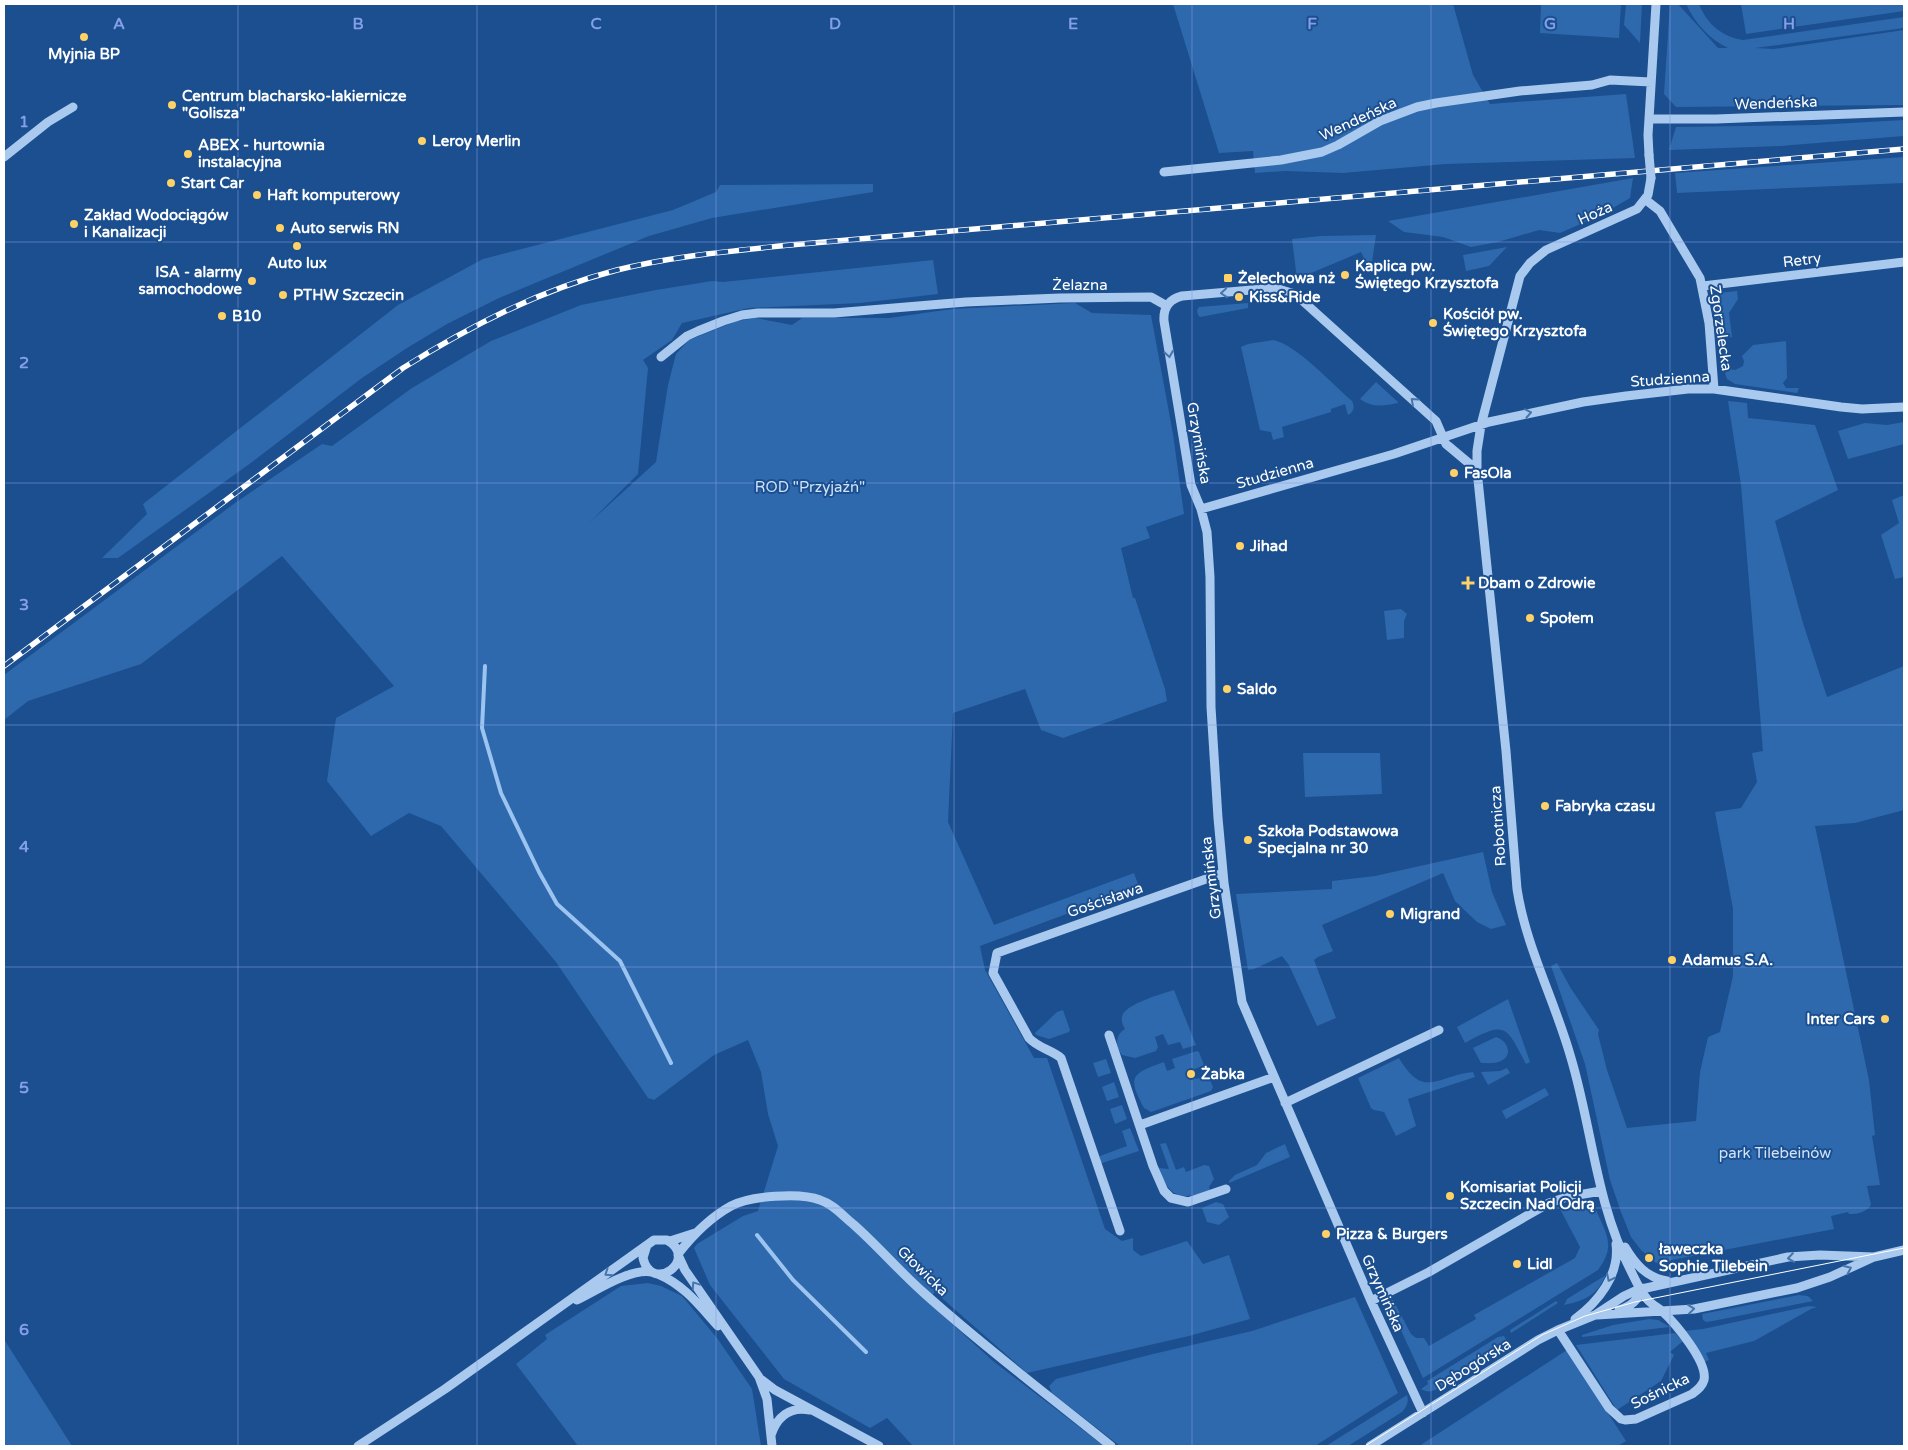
<svg xmlns="http://www.w3.org/2000/svg" width="1908" height="1450" viewBox="0 0 1908 1450" font-family="'Varela Round',sans-serif">
  <style>
    .green { fill: #2e69ad }
    .lines { fill: none; stroke-linecap: round; stroke-linejoin: round }
    .stream { stroke: #9cc4f0; stroke-width: 4 }
    .minor { stroke: #a9c9ee; stroke-width: 9 }
    .tram { stroke: #fff; stroke-width: 1 }
    .rail-casing { stroke: #fff; stroke-width: 5.5 }
    .rail { stroke: #1b4f8f; stroke-width: 4; stroke-dasharray: 11; stroke-linecap: butt }
    .minor-bridge { stroke: #a9c9ee; stroke-width: 9 }
    .oneway { stroke: #4674ac }
    .grid { fill: none; stroke: #839eea; stroke-width: 1; stroke-opacity: 0.55 }
    .poi-dot { fill: #ffd166; stroke: #1b4f8f; stroke-width: 2 }
    .labels { text-anchor: middle; stroke-width: 4; stroke-linejoin: round; paint-order: stroke }
    .poi-label { font-size: 15px; font-weight: bold; fill: #fff; stroke: #1b4f8f; text-anchor: start }
    .street-label { font-size: 15px; fill: #fff; stroke: #1b4f8f }
    .park-label { font-size: 15px; fill: #cfe3fa; stroke: #1b4f8f }
    .grid-label { font-size: 16px; text-anchor: middle; font-weight: bold; fill: #839eea; stroke: #1b4f8f; stroke-width: 4; stroke-linejoin: round; paint-order: stroke }
  </style>
  <rect width="100%" height="100%" fill="#1b4f8f"/>
  <path class="green" d="M 1173,4 L 1453,4 L 1473,75 L 1490,104 L 1626,94 L 1635,158 L 1446,164 L 1343,173 L 1285,171 L 1255,173 L 1253,151 L 1219,153 Z
    M 1541,4 L 1621,4 L 1619,38 L 1540,33 Z
    M 1626,4 L 1642,4 L 1640,43 L 1624,25 Z
    M 1670,4 L 1678,4 L 1718,48 L 1728,48 C 1709,39 1695,23 1686,4 L 1699,4 C 1707,24 1722,37 1743,40 L 1904,17 L 1904,28 L 1755,48 L 1774,49 L 1904,30 L 1904,105 L 1676,107 L 1664,94 Z
    M 1741,4 L 1904,4 L 1904,11 L 1746,34 Z
    M 1904,120 L 1904,136 L 1780,146 L 1669,150 L 1676,127 L 1816,125 Z
    M 1904,157 L 1904,183 L 1677,193 L 1675,173 Z
    M 1633,178 L 1630,198 L 1601,215 L 1560,233 L 1539,230 L 1498,242 L 1471,247 L 1443,237 L 1404,232 L 1388,221 Z
    M 873,184 L 873,192 L 712,218 L 649,236 L 499,298 L 447,324 L 407,348 L 362,378 L 248,465 L 118,558 L 102,558 L 147,514 L 143,504 L 398,305 L 483,259 L 673,210 L 716,192 L 720,185 Z
    M 1376,235 L 1372,262 L 1368,267 L 1361,252 L 1297,279 L 1292,239 L 1321,236 Z
    M 1507,247 L 1489,266 L 1466,271 L 1463,255 Z
    M 933,260 L 938,294 L 860,303 L 749,308 L 682,323 L 672,340 L 643,360 L 648,368 L 638,474 L 590,522 L 656,462 L 668,385 L 676,354 L 689,340 L 737,321 L 756,318 L 792,325 L 802,318 L 889,318 L 952,309 L 1075,303 L 1092,313 L 1151,315 L 1173,434 L 1184,514 L 1146,527 L 1150,538 L 1121,548 L 1133,598 L 1135,598 L 1165,689 L 1167,701 L 1063,738 L 1041,730 L 1025,689 L 953,713 L 948,822 L 994,925 L 1134,873 L 1139,887 L 980,946 L 985,970 L 1034,1058 L 1047,1058 L 1105,1229 L 1122,1241 L 1133,1238 L 1133,1250 L 1141,1256 L 1187,1241 L 1203,1264 L 1229,1255 L 1250,1319 L 1189,1336 L 1027,1373 L 935,1292 L 927,1301 L 993,1361 L 1104,1446 L 913,1446 L 887,1418 L 870,1428 L 784,1379 L 710,1285 L 694,1248 L 697,1244 L 743,1216 L 758,1211 L 778,1146 L 768,1114 L 761,1072 L 748,1040 L 714,1055 L 654,1100 L 648,1098 L 556,962 L 441,826 L 409,813 L 371,836 L 327,781 L 336,718 L 394,686 L 282,556 L 141,664 L 28,701 L 4,720 L 4,675 L 235,503 L 322,444 L 332,446 L 412,388 L 491,341 L 581,305 L 656,290 L 712,281 L 723,282 Z
    M 1737,291 L 1738,299 L 1729,313 L 1732,337 L 1720,339 L 1714,296 L 1718,293 Z
    M 1248,303 L 1248,308 L 1200,317 L 1198,315 L 1197,310 L 1199,307 Z
    M 1273,340 C 1296,344 1333,385 1352,401 C 1355,407 1354,412 1348,415 L 1345,404 L 1331,409 L 1331,412 L 1282,427 L 1284,437 L 1273,440 L 1271,432 L 1260,430 L 1241,347 L 1248,344 Z
    M 1786,341 L 1787,378 L 1783,383 L 1786,388 L 1799,388 L 1797,393 L 1735,384 L 1727,379 L 1725,373 L 1730,369 L 1735,370 L 1743,366 L 1744,361 L 1742,356 L 1753,345 Z
    M 1376,382 L 1398,402 L 1398,403 C 1383,406 1373,408 1360,399 Z
    M 1728,401 L 1747,403 L 1748,418 L 1815,425 L 1838,490 L 1775,521 L 1803,623 L 1827,697 L 1904,666 L 1904,810 L 1855,823 L 1815,826 L 1869,1080 L 1875,1135 L 1872,1136 L 1880,1185 L 1867,1186 L 1871,1205 C 1865,1213 1858,1214 1849,1214 L 1848,1212 L 1831,1216 L 1834,1229 L 1656,1263 L 1641,1250 L 1631,1237 L 1621,1212 L 1610,1180 L 1585,1064 L 1551,966 L 1557,963 L 1570,987 L 1599,1030 L 1598,1034 L 1607,1070 L 1627,1128 L 1696,1121 L 1700,1072 L 1708,1037 L 1720,1032 L 1733,976 L 1733,909 L 1715,812 L 1741,808 L 1757,782 L 1752,753 L 1763,751 L 1741,485 Z
    M 1904,422 L 1904,444 L 1848,459 L 1838,431 L 1865,423 L 1887,425 Z
    M 1904,495 L 1904,577 L 1895,579 L 1881,535 L 1899,523 L 1892,500 Z
    M 1401,609 L 1407,614 L 1404,621 L 1404,638 L 1387,640 L 1384,611 Z
    M 1303,753 L 1380,753 L 1382,794 L 1305,797 Z
    M 1483,852 L 1492,892 L 1506,925 L 1491,929 L 1477,922 L 1455,901 L 1443,873 L 1322,925 L 1333,951 L 1318,957 L 1314,960 L 1336,1018 L 1317,1026 L 1289,965 L 1282,956 L 1254,969 L 1248,970 L 1236,894 L 1332,889 L 1332,881 L 1375,876 Z
    M 1174,990 L 1196,1045 L 1183,1049 L 1180,1042 L 1168,1045 L 1163,1034 L 1155,1037 L 1158,1047 L 1156,1051 L 1135,1058 L 1122,1055 C 1115,1047 1115,1035 1125,1029 C 1123,1025 1121,1021 1122,1017 C 1124,1004 1162,994 1174,990 Z
    M 1508,999 L 1530,1062 L 1526,1064 C 1506,1026 1506,1020 1465,1043 L 1457,1027 Z
    M 1063,1010 L 1070,1030 L 1069,1032 L 1049,1039 L 1036,1035 L 1035,1033 L 1057,1012 Z
    M 1496,1037 C 1507,1040 1514,1055 1501,1061 C 1496,1064 1487,1063 1481,1063 L 1473,1048 Z
    M 1197,1051 L 1199,1052 L 1204,1065 L 1193,1070 L 1196,1079 L 1208,1075 L 1213,1087 L 1211,1091 L 1154,1111 L 1151,1112 L 1144,1108 C 1126,1076 1133,1073 1164,1062 L 1167,1071 L 1175,1068 L 1172,1059 Z
    M 1399,1058 C 1424,1100 1436,1076 1473,1072 L 1475,1077 L 1408,1099 L 1416,1126 L 1396,1136 L 1384,1112 L 1374,1110 L 1371,1108 L 1358,1078 Z
    M 1106,1059 L 1111,1073 L 1098,1077 L 1093,1063 Z
    M 1507,1068 L 1510,1073 L 1488,1085 L 1481,1072 L 1500,1071 Z
    M 1114,1082 L 1119,1097 L 1107,1101 L 1102,1087 Z
    M 1545,1088 L 1549,1095 L 1506,1119 L 1502,1111 Z
    M 1122,1105 L 1127,1119 L 1115,1124 L 1110,1109 Z
    M 1130,1128 L 1139,1151 L 1099,1164 L 1100,1156 L 1127,1146 L 1122,1131 Z
    M 1166,1143 L 1176,1170 L 1184,1167 L 1186,1172 L 1204,1165 L 1209,1166 L 1214,1179 L 1209,1187 L 1210,1191 C 1180,1200 1170,1199 1159,1168 L 1169,1169 L 1160,1144 Z
    M 1285,1144 L 1290,1157 L 1229,1183 L 1229,1181 L 1235,1175 L 1257,1165 L 1266,1153 Z
    M 1216,1202 L 1223,1204 L 1229,1217 L 1219,1225 L 1207,1222 L 1202,1208 Z
    M 1578,1202 L 1594,1205 C 1604,1231 1618,1244 1598,1270 L 1423,1378 L 1387,1300 L 1393,1300 L 1411,1334 L 1416,1338 L 1424,1338 L 1429,1346 L 1476,1319 L 1474,1315 L 1575,1258 L 1580,1247 L 1560,1209 L 1563,1206 Z
    M 1606,1275 C 1596,1296 1586,1300 1564,1305 L 1567,1299 Z
    M 648,1283 L 661,1286 L 682,1296 L 717,1338 L 752,1389 L 761,1446 L 578,1446 L 516,1364 L 547,1339 L 545,1335 L 621,1286 Z
    M 1799,1295 L 1808,1296 L 1813,1301 L 1713,1321 L 1706,1322 L 1703,1320 L 1702,1314 Z
    M 1355,1297 L 1398,1393 L 1315,1446 L 1120,1446 L 1052,1393 L 1049,1386 L 1056,1379 L 1153,1354 L 1252,1331 Z
    M 1556,1301 L 1558,1303 L 1511,1333 L 1510,1330 Z
    M 1809,1306 L 1817,1307 L 1811,1309 L 1754,1341 L 1706,1353 L 1709,1360 L 1704,1362 L 1684,1331 L 1703,1329 Z
    M 1649,1319 L 1658,1320 L 1670,1327 L 1582,1337 L 1582,1335 L 1613,1325 Z
    M 1675,1333 L 1683,1341 L 1670,1352 L 1674,1355 L 1661,1381 L 1617,1410 L 1576,1345 Z
    M 1504,1336 L 1507,1341 C 1494,1354 1450,1386 1432,1391 C 1428,1392 1425,1391 1421,1389 L 1428,1384 L 1427,1381 L 1498,1337 Z
    M 4,1339 L 7,1344 L 72,1446 L 4,1446 Z
    M 1567,1350 L 1626,1441 L 1618,1446 L 1419,1446 Z
    M 1407,1395 C 1409,1402 1407,1406 1402,1412 L 1348,1446 L 1326,1446 Z"/>
  <g class="lines">
    <path class="stream" d="M 485,666 L 482,728 L 501,793 L 539,872 L 557,904 L 620,961 L 671,1063
      M 757,1235 L 793,1280 L 866,1352"/>
    <path class="minor" d="M 1649,119 L 1716,119 L 1904,112
      M 1649,155 L 1648,135 L 1656,4
      M 4,157 L 48,122 L 73,107
      M 1164,172 L 1281,160 L 1322,152 L 1338,145 L 1380,121 L 1417,107 L 1436,103 L 1520,91 L 1592,85 L 1610,80 L 1651,82
      M 1646,200 L 1660,211 L 1700,278 L 1709,323 L 1714,389
      M 1703,286 L 1904,262
      M 661,357 L 687,336 L 698,331 L 723,321 L 742,315 L 758,313 L 834,313 L 966,302 L 1060,298 L 1151,297 L 1167,306
      M 1201,509 L 1394,454 L 1489,422 L 1583,402 L 1626,396 L 1688,389 L 1714,389 L 1841,407 L 1862,409 L 1904,407
      M 1109,1035 L 1153,1166 L 1164,1191 L 1171,1198 L 1188,1202 L 1226,1189
      M 1285,1103 L 1439,1030
      M 1140,1125 L 1274,1077
      M 1120,1231 L 1061,1058 C 1052,1050 1038,1048 1029,1038 L 993,973 L 997,953 L 1223,873
      M 670,1241 L 695,1233
      M 1625,1247 C 1635,1264 1647,1278 1667,1281
      M 678,1254 C 692,1236 711,1217 731,1206 C 750,1196 800,1192 820,1200 C 833,1204 843,1216 853,1224 C 878,1246 899,1271 924,1293 C 984,1347 1048,1395 1111,1446
      M 678,1255 L 685,1270 L 759,1377 L 767,1399 L 772,1446
      M 658,1274 C 684,1285 699,1305 718,1326
      M 577,1300 C 596,1291 630,1268 652,1272
      M 1371,1301 L 1429,1272 L 1549,1203 L 1567,1197 L 1601,1191
      M 1619,1310 C 1632,1306 1638,1300 1642,1288
      M 1597,1315 L 1694,1309 L 1797,1288 L 1830,1277 L 1874,1257 L 1904,1250
      M 1575,1319 C 1598,1302 1620,1275 1616,1244
      M 1558,1330 L 1609,1408 L 1621,1419 L 1625,1420 L 1636,1419 L 1692,1394 C 1697,1390 1702,1387 1704,1380 C 1708,1362 1675,1323 1662,1311 C 1657,1307 1651,1304 1647,1299 C 1640,1291 1635,1279 1630,1269 C 1596,1203 1592,1128 1571,1058 C 1555,1001 1526,947 1517,889 L 1506,751 L 1477,470 L 1477,451 L 1481,425 L 1520,276 L 1530,263 L 1546,250 L 1637,209 L 1648,195 L 1651,178
      M 762,1380 L 775,1390 L 879,1446
      M 1423,1413 L 1371,1301 L 1242,1002 L 1224,883 L 1218,818 L 1211,707 L 1210,577 L 1207,532 L 1201,509 L 1191,485 L 1164,321 C 1163,308 1169,299 1182,296 L 1275,288 L 1295,294 L 1436,421 L 1446,444 L 1477,470
      M 771,1435 C 777,1417 790,1406 810,1410
      M 358,1446 L 445,1389 L 654,1240 L 667,1240 C 700,1259 652,1295 643,1258 L 647,1245
      M 1370,1446 L 1538,1340 L 1558,1330 L 1595,1315 L 1624,1296 L 1637,1290 L 1788,1257 L 1820,1255 L 1874,1257"/>
    <path class="tram" d="M 1365,1446 L 1542,1335 L 1585,1316 L 1635,1302 L 1904,1248"/>
    <defs>
      <path id="rail" d="M 4,666 L 403,368 C 470,326 540,290 617,270 C 673,256 732,251 790,245 L 1904,149"/>
    </defs>
    <use href="#rail" class="rail-casing"/>
    <use href="#rail" class="rail"/>
    <path class="minor-bridge" d="M 1649,155 L 1651,178"/>
  </g>
  <defs><path id="oneway-chevron" d="M-2-3.5L2.5 0L-2 3.5" fill="none" stroke-width="1.6" stroke-linecap="round" stroke-linejoin="round" transform="scale(1.25)"/></defs>
  <g class="oneway">
    <use href="#oneway-chevron" transform="translate(1224 293) rotate(175)"/>
    <use href="#oneway-chevron" transform="translate(1169 354) rotate(81)"/>
    <use href="#oneway-chevron" transform="translate(1414 401) rotate(-138)"/>
    <use href="#oneway-chevron" transform="translate(1528 413) rotate(-11)"/>
    <use href="#oneway-chevron" transform="translate(1791 1258) rotate(172)"/>
    <use href="#oneway-chevron" transform="translate(1848 1269) rotate(-25)"/>
    <use href="#oneway-chevron" transform="translate(608 1273) rotate(145)"/>
    <use href="#oneway-chevron" transform="translate(1610 1278) rotate(116)"/>
    <use href="#oneway-chevron" transform="translate(695 1285) rotate(-124)"/>
    <use href="#oneway-chevron" transform="translate(1691 1309) rotate(-6)"/>
  </g>
  <path class="grid" d="M 238,4 L 238,1446M 477,4 L 477,1446M 716,4 L 716,1446M 954,4 L 954,1446M 1192,4 L 1192,1446M 1431,4 L 1431,1446M 1670,4 L 1670,1446M 4,242 L 1904,242M 4,483 L 1904,483M 4,725 L 1904,725M 4,967 L 1904,967M 4,1208 L 1904,1208"/>
  <g class="poi-dot">
    <circle cx="84" cy="37" r="5"/>
    <circle cx="172" cy="105" r="5"/>
    <circle cx="422" cy="141" r="5"/>
    <circle cx="188" cy="154" r="5"/>
    <circle cx="171" cy="183" r="5"/>
    <circle cx="257" cy="195" r="5"/>
    <circle cx="74" cy="224" r="5"/>
    <circle cx="280" cy="228" r="5"/>
    <circle cx="297" cy="246" r="5"/>
    <circle cx="1345" cy="275" r="5"/>
    <rect x="1223" y="273" width="10" height="10" rx="2.5"/>
    <circle cx="252" cy="281" r="5"/>
    <circle cx="283" cy="295" r="5"/>
    <circle cx="1239" cy="297" r="5"/>
    <circle cx="222" cy="316" r="5"/>
    <circle cx="1433" cy="323" r="5"/>
    <circle cx="1454" cy="473" r="5"/>
    <circle cx="1240" cy="546" r="5"/>
    <path d="M1465.5 575.5h5v5h5v5h-5v5h-5v-5h-5v-5h5z"/>
    <circle cx="1530" cy="618" r="5"/>
    <circle cx="1227" cy="689" r="5"/>
    <circle cx="1545" cy="806" r="5"/>
    <circle cx="1248" cy="840" r="5"/>
    <circle cx="1390" cy="914" r="5"/>
    <circle cx="1672" cy="960" r="5"/>
    <circle cx="1885" cy="1019" r="5"/>
    <circle cx="1191" cy="1074" r="5"/>
    <circle cx="1450" cy="1196" r="5"/>
    <circle cx="1326" cy="1234" r="5"/>
    <circle cx="1649" cy="1258" r="5"/>
    <circle cx="1517" cy="1264" r="5"/>
  </g>
  <g class="labels">
    <g class="poi-label">
      <text x="84" y="59" text-anchor="middle">Myjnia BP</text>
      <text x="182" y="101">Centrum blacharsko-lakiernicze<tspan x="182" dy="17">"Golisza"</tspan></text>
      <text x="432" y="146">Leroy Merlin</text>
      <text x="198" y="150">ABEX - hurtownia<tspan x="198" dy="17">instalacyjna</tspan></text>
      <text x="181" y="188">Start Car</text>
      <text x="267" y="200">Haft komputerowy</text>
      <text x="84" y="220">Zakład Wodociągów<tspan x="84" dy="17">i Kanalizacji</tspan></text>
      <text x="290" y="233">Auto serwis RN</text>
      <text x="297" y="268" text-anchor="middle">Auto lux</text>
      <text x="1355" y="271">Kaplica pw.<tspan x="1355" dy="17">Świętego Krzysztofa</tspan></text>
      <text x="242" y="277" text-anchor="end">ISA - alarmy<tspan x="242" dy="17">samochodowe</tspan></text>
      <text x="1238" y="283">Żelechowa nż</text>
      <text x="293" y="300">PTHW Szczecin</text>
      <text x="1249" y="302">Kiss&amp;Ride</text>
      <text x="1443" y="319">Kościół pw.<tspan x="1443" dy="17">Świętego Krzysztofa</tspan></text>
      <text x="232" y="321">B10</text>
      <text x="1464" y="478">FasOla</text>
      <text x="1250" y="551">Jihad</text>
      <text x="1478" y="588">Dbam o Zdrowie</text>
      <text x="1540" y="623">Społem</text>
      <text x="1237" y="694">Saldo</text>
      <text x="1555" y="811">Fabryka czasu</text>
      <text x="1258" y="836">Szkoła Podstawowa<tspan x="1258" dy="17">Specjalna nr 30</tspan></text>
      <text x="1400" y="919">Migrand</text>
      <text x="1682" y="965">Adamus S.A.</text>
      <text x="1875" y="1024" text-anchor="end">Inter Cars</text>
      <text x="1201" y="1079">Żabka</text>
      <text x="1460" y="1192">Komisariat Policji<tspan x="1460" dy="17">Szczecin Nad Odrą</tspan></text>
      <text x="1336" y="1239">Pizza &amp; Burgers</text>
      <text x="1659" y="1254">ławeczka<tspan x="1659" dy="17">Sophie Tilebein</tspan></text>
      <text x="1527" y="1269">Lidl</text>
    </g>
    <g class="street-label">
      <text transform="translate(1776 103) rotate(-2)" y="5">Wendeńska</text>
      <text transform="translate(1358 119) rotate(-25)" y="5">Wendeńska</text>
      <text transform="translate(1595 213) rotate(-24)" y="5">Hoża</text>
      <text transform="translate(1802 260) rotate(-7)" y="5">Retry</text>
      <text x="1080" y="290">Żelazna</text>
      <text transform="translate(1721 328) rotate(82)" y="5">Zgorzelecka</text>
      <text transform="translate(1670 379) rotate(-4)" y="5">Studzienna</text>
      <text transform="translate(1199 443) rotate(80)" y="5">Grzymińska</text>
      <text transform="translate(1275 473) rotate(-16)" y="5">Studzienna</text>
      <text transform="translate(1498 826) rotate(-94)" y="5">Robotnicza</text>
      <text transform="translate(1211 878) rotate(-97)" y="5">Grzymińska</text>
      <text transform="translate(1105 900) rotate(-19)" y="5">Gościsława</text>
      <text transform="translate(923 1271) rotate(44)" y="5">Głowicka</text>
      <text transform="translate(1383 1293) rotate(66)" y="5">Grzymińska</text>
      <text transform="translate(1473 1365) rotate(-32)" y="5">Dębogórska</text>
      <text transform="translate(1660 1391) rotate(-26)" y="5">Sośnicka</text>
    </g>
    <g class="park-label">
      <text x="810" y="492">ROD "Przyjaźń"</text>
      <text x="1775" y="1158">park Tilebeinów</text>
    </g>
  </g>
  <g class="grid-label">
    <text x="119" y="29">A</text>
    <text x="358" y="29">B</text>
    <text x="596" y="29">C</text>
    <text x="835" y="29">D</text>
    <text x="1073" y="29">E</text>
    <text x="1312" y="29">F</text>
    <text x="1550" y="29">G</text>
    <text x="1789" y="29">H</text>
    <text x="24" y="127">1</text>
    <text x="24" y="368">2</text>
    <text x="24" y="610">3</text>
    <text x="24" y="852">4</text>
    <text x="24" y="1093">5</text>
    <text x="24" y="1335">6</text>
  </g>
  <rect width="1908" height="1450" fill="none" stroke="#ffffff" stroke-width="10"/>
</svg>
